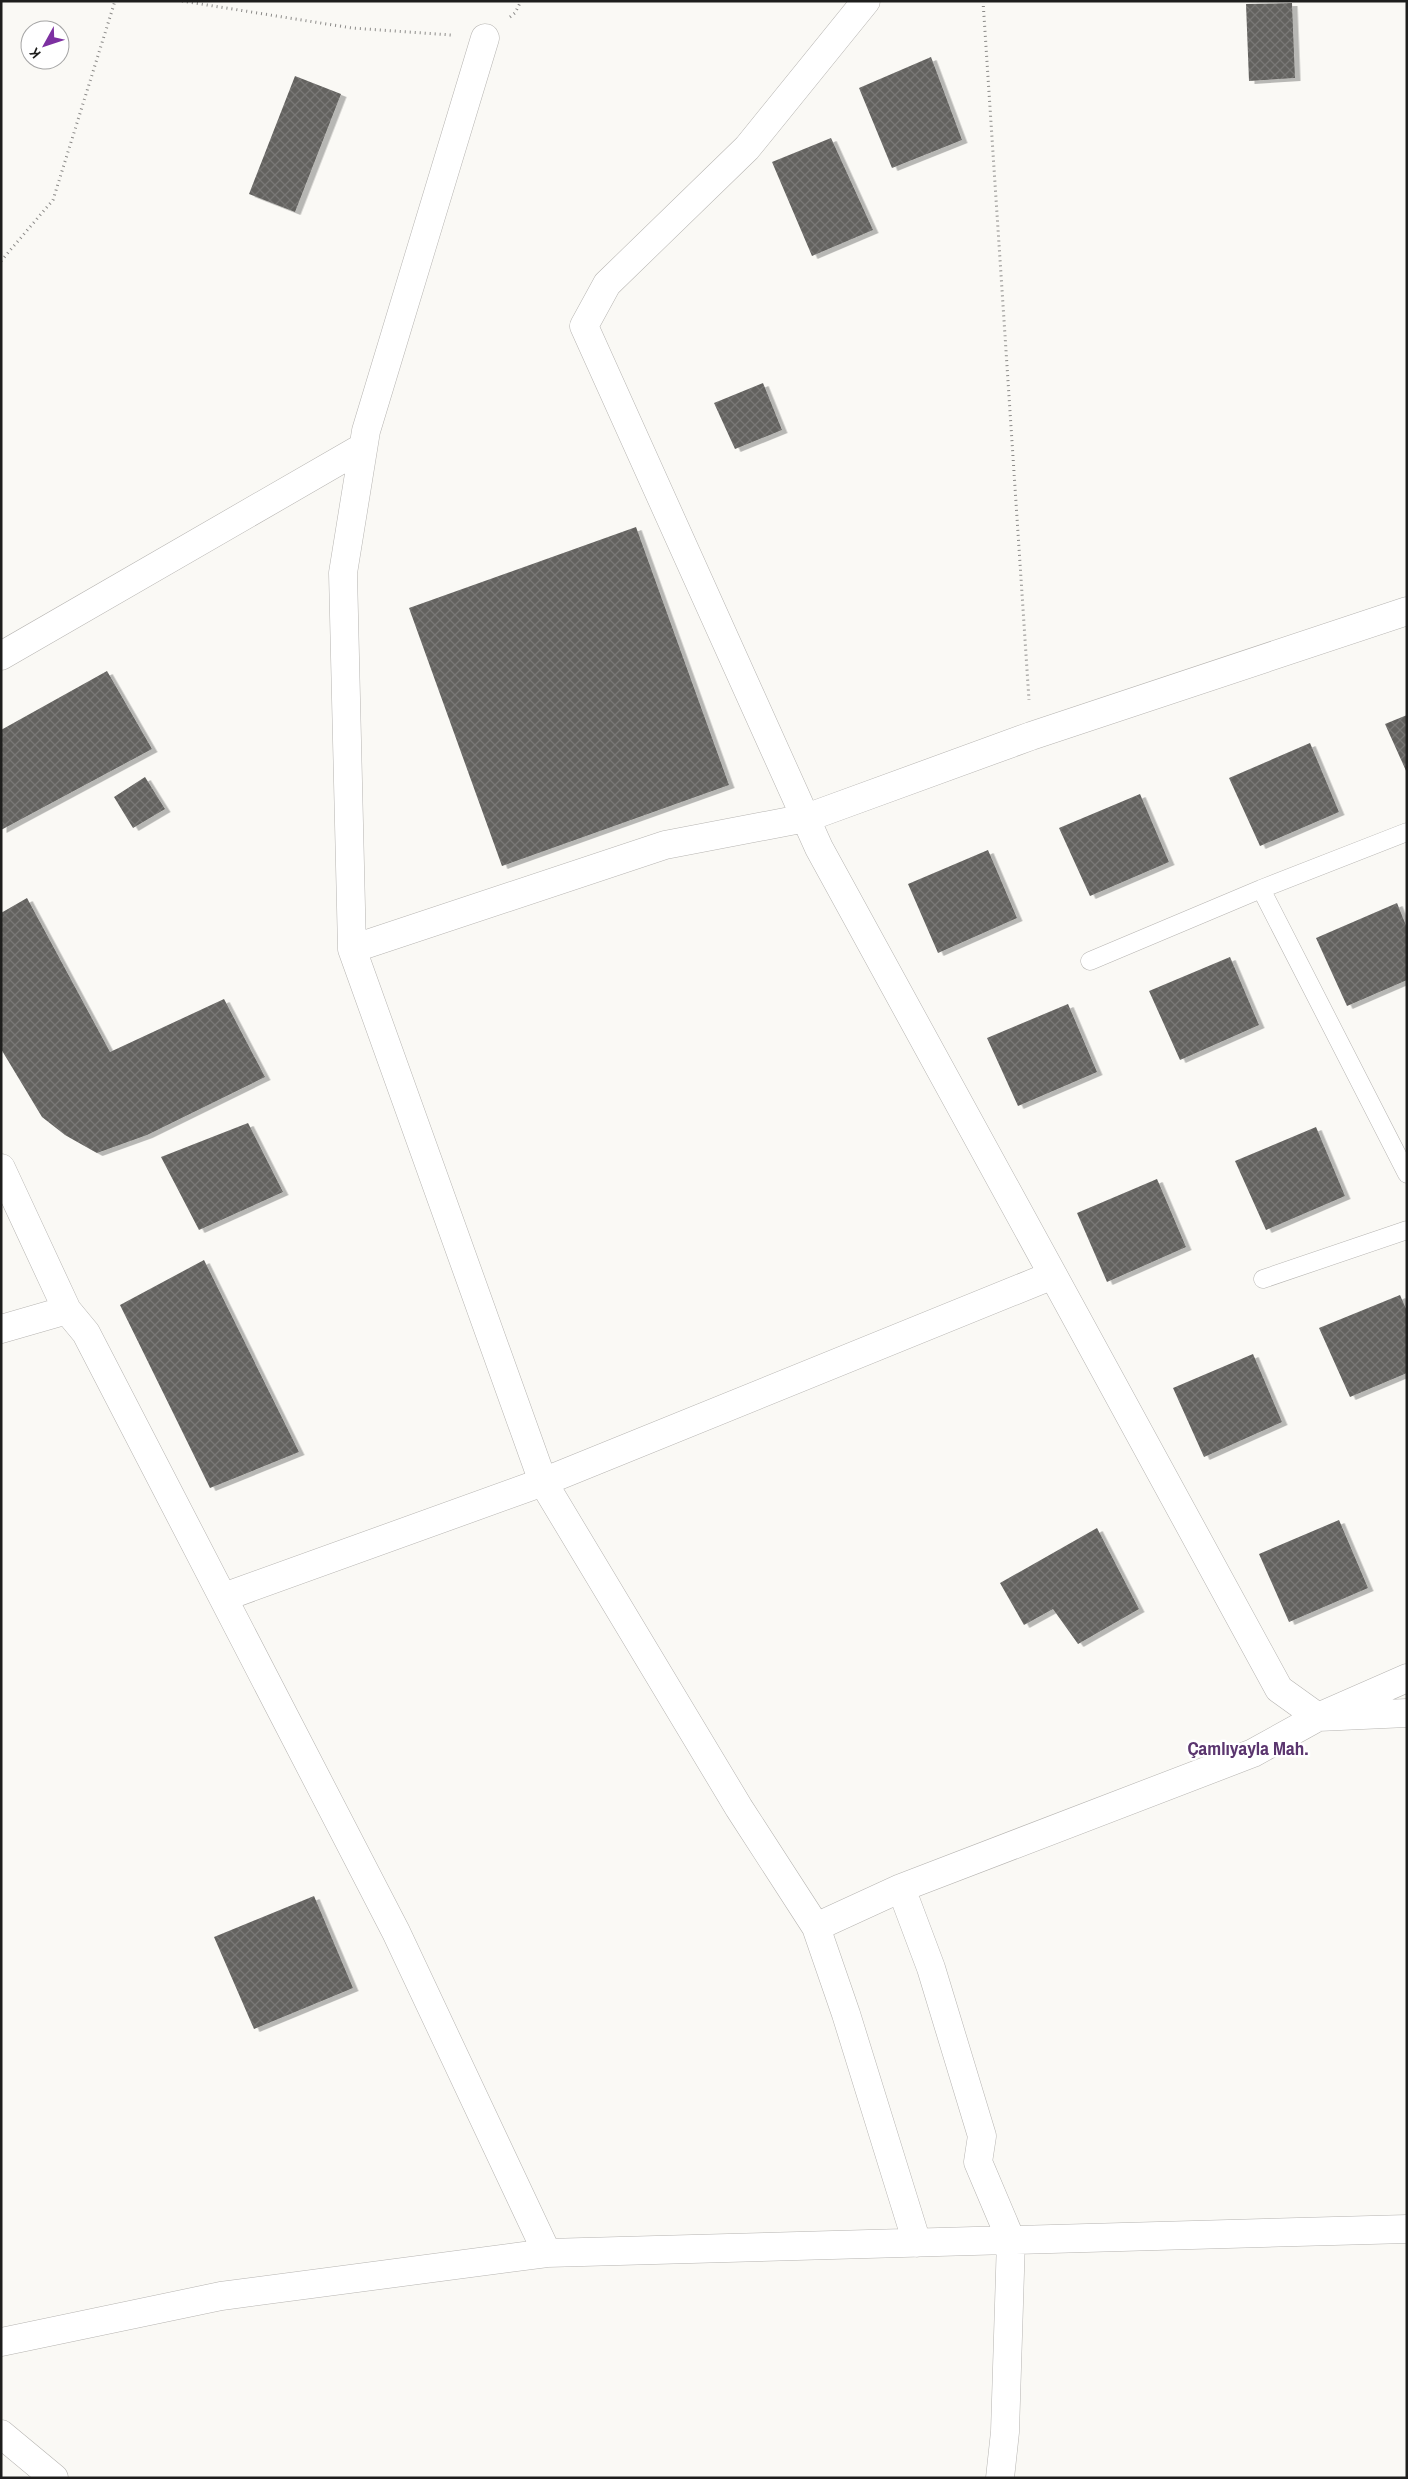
<svg xmlns="http://www.w3.org/2000/svg" width="1408" height="2479" viewBox="0 0 1408 2479" font-family="'Archivo Narrow',sans-serif">
  <style>
    .building { fill: url(#building-cross-hatch); filter: url(#shadow) }
    .lines { fill: none; stroke-linecap: round; stroke-linejoin: round }
    .lane-casing { stroke: #b6b4b1; stroke-width: 19 }
    .street-casing { stroke: #b6b4b1; stroke-width: 29 }
    .path { stroke: #8b8a88; stroke-width: 3; stroke-dasharray: 1 4; stroke-linecap: butt }
    .lane { stroke: #fff; stroke-width: 18 }
    .street { stroke: #fff; stroke-width: 28 }
    .labels { text-anchor: middle; stroke-width: 5; stroke-linejoin: round; paint-order: stroke }
    .district-label { font-size: 19px; font-weight: bold; fill: #5b366f; stroke: #fff }
  </style>
  <defs>
    <pattern id="building-cross-hatch" width="8" height="8" patternUnits="userSpaceOnUse" patternTransform="scale(1.25)"><rect width="8" height="8" fill="#63625f"/><path d="M0 0l8 8M0 8l8-8" fill="none" stroke="#797876"/></pattern>
    <filter id="shadow"><feDropShadow dx="5.5" dy="3" stdDeviation="0" flood-color="#0004"/></filter>
  </defs>
  <rect width="100%" height="100%" fill="#faf9f5"/>
  <path class="building" d="M 1292,3 L 1295,78 L 1249,81 L 1246,4 Z
    M 931,57 L 962,140 L 892,168 L 859,88 Z
    M 295,76 L 341,94 L 295,212 L 249,194 Z
    M 831,138 L 873,230 L 812,256 L 772,162 Z
    M 763,383 L 782,430 L 735,449 L 714,403 Z
    M 636,527 L 729,785 L 502,866 L 409,608 Z
    M 107,671 L 152,749 L 1,830 L 1,730 Z
    M 1407,715 L 1407,773 L 1385,724 Z
    M 1310,743 L 1339,812 L 1260,846 L 1229,778 Z
    M 145,777 L 165,809 L 133,828 L 114,797 Z
    M 1140,794 L 1169,862 L 1090,896 L 1059,828 Z
    M 988,850 L 1017,918 L 938,953 L 908,884 Z
    M 27,898 L 110,1052 L 224,999 L 265,1077 L 147,1135 L 97,1153 L 65,1135 L 42,1117 L 1,1049 L 1,913 Z
    M 1397,903 L 1407,928 L 1407,980 L 1347,1006 L 1316,938 Z
    M 1230,957 L 1259,1025 L 1180,1060 L 1149,991 Z
    M 1068,1004 L 1097,1072 L 1018,1106 L 987,1038 Z
    M 248,1123 L 283,1192 L 199,1230 L 161,1157 Z
    M 1316,1127 L 1345,1196 L 1266,1230 L 1235,1161 Z
    M 1157,1179 L 1186,1247 L 1107,1282 L 1077,1213 Z
    M 204,1260 L 299,1452 L 210,1488 L 120,1305 Z
    M 1400,1295 L 1407,1311 L 1407,1373 L 1350,1397 L 1319,1328 Z
    M 1253,1354 L 1282,1422 L 1204,1457 L 1173,1388 Z
    M 1339,1520 L 1368,1588 L 1289,1622 L 1259,1554 Z
    M 1097,1528 L 1139,1609 L 1078,1644 L 1053,1609 L 1024,1625 L 1000,1583 Z
    M 314,1896 L 353,1988 L 254,2029 L 214,1937 Z"/>
  <g class="lines">
    <defs>
      <path id="lane" d="M 1261,889 L 1407,1174
        M 1090,961 L 1261,889 L 1407,832
        M 1263,1279 L 1407,1230"/>
      <path id="street" d="M 866,1 L 747,148 L 607,284 L 584,326 L 819,848 L 1053,1275
        M 485,38 L 366,431 L 343,573 L 352,949 L 543,1482 L 1053,1275 L 1279,1689 L 1318,1717 L 1407,1678
        M 1,656 L 363,447
        M 352,949 L 665,845 L 806,818 L 1031,736 L 1407,611
        M 1,1168 L 67,1310
        M 1,1329 L 67,1310 L 86,1333 L 396,1932 L 547,2253
        M 224,1597 L 543,1482 L 739,1808 L 816,1927
        M 901,1888 L 931,1968 L 982,2136 L 978,2162 L 1011,2240 L 1005,2432 L 1000,2478
        M 917,2243 L 846,2014 L 816,1927 L 901,1888 L 1253,1753 L 1318,1717 L 1407,1713
        M 1,2342 L 221,2296 L 547,2253 L 1407,2229
        M 1,2434 L 54,2478"/>
    </defs>
    <use href="#lane" class="lane-casing"/>
    <use href="#street" class="street-casing"/>
    <path class="path" d="M 182,1 L 352,28 L 451,35
      M 983,1 L 1029,700
      M 510,17 L 515,13 L 521,1
      M 1,261 L 53,200 L 115,1"/>
    <use href="#lane" class="lane"/>
    <use href="#street" class="street"/>
  </g>
  <g class="labels">
    <g class="district-label">
      <text x="1248" y="1755">Çamlıyayla Mah.</text>
    </g>
  </g>
  <rect width="1408" height="2479" fill="none" stroke="#1e1e1d" stroke-width="5"/>
  <g transform="translate(45 45) rotate(230)"><circle r="24" fill="#ffffff" stroke="#a5a5a5"/>
  <path d="M0-4L9 19L0 12L-9 19Z" fill="#7d30a1"/>
  <text y="-8" font-size="14" font-weight="bold" text-anchor="middle" fill="#1e1e1d">K</text>
  </g>
</svg>
